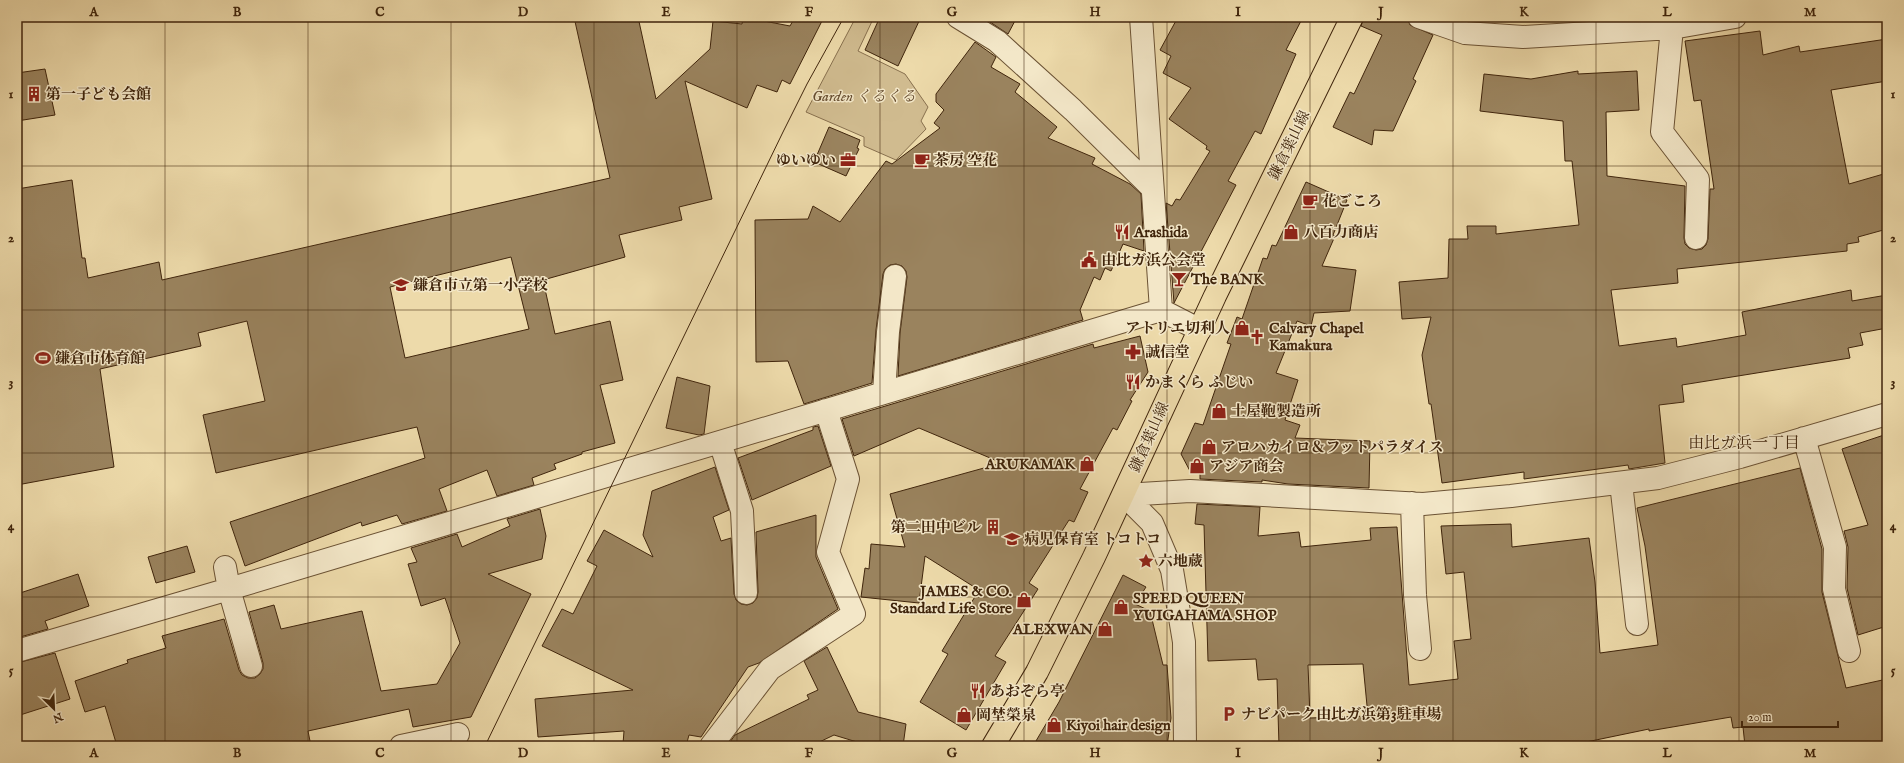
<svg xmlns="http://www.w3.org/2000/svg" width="1904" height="763" viewBox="0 0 1904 763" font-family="'IM FELL English','Noto Serif JP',serif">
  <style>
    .green { fill: #d0bb8f; stroke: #88704e }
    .building { fill: #9a835e; stroke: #40250c; fill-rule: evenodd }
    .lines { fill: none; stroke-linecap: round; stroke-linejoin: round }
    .minor-casing { stroke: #6b5234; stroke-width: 24 }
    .major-casing { stroke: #40250c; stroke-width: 24 }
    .minor { stroke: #f3e7c8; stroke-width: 22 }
    .major { stroke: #eddaaa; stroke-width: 22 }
    .tram { stroke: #40250c; stroke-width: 1 }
    .grid { fill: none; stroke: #40250c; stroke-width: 1; stroke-opacity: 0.55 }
    .labels { text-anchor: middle; stroke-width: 3; stroke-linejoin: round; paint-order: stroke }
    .poi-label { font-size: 15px; font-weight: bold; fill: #40250c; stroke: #f3e7c8; text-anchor: start }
    .park-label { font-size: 15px; font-style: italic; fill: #644a2d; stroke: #f3e7c8 }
    .street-label { font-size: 15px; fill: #40250c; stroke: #f3e7c8 }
    .neighbourhood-label { font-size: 16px; fill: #40250c; stroke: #f3e7c8 }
    .neatline { fill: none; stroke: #40250c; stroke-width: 1.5 }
    .grid-label { font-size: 13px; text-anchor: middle; font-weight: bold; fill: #40250c }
  </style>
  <rect width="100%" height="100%" fill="#eddaaa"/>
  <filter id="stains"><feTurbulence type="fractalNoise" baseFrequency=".005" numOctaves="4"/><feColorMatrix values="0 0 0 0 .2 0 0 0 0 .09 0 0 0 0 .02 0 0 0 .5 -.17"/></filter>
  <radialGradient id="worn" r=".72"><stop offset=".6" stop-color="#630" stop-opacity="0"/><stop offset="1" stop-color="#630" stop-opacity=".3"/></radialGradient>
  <path class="green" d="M 856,17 L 874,17 L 858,51 L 905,74 L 928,107 L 921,121 L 926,129 L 896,160 L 864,146 L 864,137 L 806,112 Z"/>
  <path class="building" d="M 574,17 L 638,17 L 656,99 L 710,49 L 713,21 L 742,24 L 743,17 L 790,26 L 795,17 L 824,17 L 790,84 L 782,80 L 777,92 L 757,85 L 747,108 L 685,81 L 712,199 L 679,207 L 682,220 L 619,235 L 625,257 L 543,280 L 555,334 L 610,321 L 623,380 L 600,385 L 615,443 L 582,452 L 582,454 L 554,464 L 556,469 L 532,478 L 534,485 L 497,496 L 487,470 L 439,489 L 447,511 L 402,524 L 397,515 L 362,526 L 361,522 L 245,566 L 230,522 L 425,458 L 417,427 L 216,473 L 203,415 L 265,401 L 247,321 L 198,333 L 201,346 L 100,369 L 114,467 L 17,485 L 17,189 L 72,180 L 82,258 L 85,258 L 88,278 L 159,262 L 162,280 L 610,178 ZM 511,257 L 529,329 L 405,358 L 390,287 Z
    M 880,17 L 921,17 L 898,66 L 865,50 Z
    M 994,17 L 1017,17 L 1008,34 L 990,22 Z
    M 1178,17 L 1303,17 L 1286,50 L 1296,54 L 1261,134 L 1255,131 L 1228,181 L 1236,185 L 1174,303 L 1166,203 L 1172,206 L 1176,199 L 1180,200 L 1210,151 L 1206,149 L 1207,146 L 1169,119 L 1191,88 L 1163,73 L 1171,56 L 1160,50 Z
    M 1364,17 L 1407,17 L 1410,25 L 1433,35 L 1413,79 L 1416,81 L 1393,131 L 1374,130 L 1372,145 L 1333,127 L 1350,92 L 1354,94 L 1382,35 L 1361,26 Z
    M 1760,31 L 1763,55 L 1799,46 L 1800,52 L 1887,39 L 1887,81 L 1831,90 L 1849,184 L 1887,173 L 1887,229 L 1858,237 L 1859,242 L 1847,244 L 1847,251 L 1677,269 L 1678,283 L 1611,290 L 1619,346 L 1676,338 L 1677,347 L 1746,335 L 1742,312 L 1851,290 L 1852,301 L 1887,295 L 1887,328 L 1860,333 L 1863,345 L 1848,348 L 1850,358 L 1682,385 L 1684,402 L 1659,405 L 1665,463 L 1629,469 L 1628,465 L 1524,479 L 1524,472 L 1442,483 L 1431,404 L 1429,404 L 1422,355 L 1431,317 L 1402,319 L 1399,282 L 1448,278 L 1449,239 L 1468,239 L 1467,226 L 1496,226 L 1496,234 L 1579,225 L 1572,161 L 1565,161 L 1563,121 L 1480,111 L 1484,74 L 1531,79 L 1578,71 L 1578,74 L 1637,71 L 1639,110 L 1606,112 L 1607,176 L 1685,186 L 1684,238 L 1685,244 L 1689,248 L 1696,250 L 1702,249 L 1706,245 L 1708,239 L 1710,189 L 1714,189 L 1701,100 L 1694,101 L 1685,41 Z
    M 975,42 L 996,57 L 991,67 L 1020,84 L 1015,92 L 1057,127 L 1048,138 L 1095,158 L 1092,164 L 1130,184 L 1141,194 L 1144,251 L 1123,244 L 1111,271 L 1105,268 L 1100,280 L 1094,277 L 1080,310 L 1083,320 L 898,376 L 900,333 L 907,277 L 906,271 L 902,266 L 896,264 L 890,265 L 885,269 L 883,274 L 876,330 L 872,383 L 804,404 L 788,361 L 756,362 L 755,220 L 808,219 L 813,206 L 840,222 L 886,161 L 892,164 L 940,128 L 934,123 L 944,110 L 936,102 L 936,94 Z
    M 45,69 L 55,115 L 17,121 L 17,73 Z
    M 829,127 L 860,140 L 857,148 L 859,149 L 846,176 L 814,162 Z
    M 1306,182 L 1347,200 L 1333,235 L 1335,236 L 1322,266 L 1356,270 L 1350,311 L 1314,313 L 1311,326 L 1297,321 L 1276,373 L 1298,380 L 1285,420 L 1300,425 L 1295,438 L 1370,441 L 1369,488 L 1288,484 L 1262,480 L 1262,482 L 1200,479 L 1200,474 L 1190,471 L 1181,454 L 1195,423 L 1203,425 L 1231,344 L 1227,343 L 1237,317 L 1242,319 L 1263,258 L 1267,259 L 1272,245 L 1276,246 Z
    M 1140,336 L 1148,372 L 1130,400 L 1132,401 L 1117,430 L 1113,428 L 1080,489 L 1088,492 L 1074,522 L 1069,520 L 1029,583 L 1038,589 L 995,656 L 1006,662 L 966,730 L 920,702 L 948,654 L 942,651 L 979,590 L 925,556 L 919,603 L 861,597 L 865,568 L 869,569 L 871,544 L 905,547 L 890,494 L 1002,463 L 919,428 L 854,456 L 842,419 L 1093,344 L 1094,348 Z
    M 677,377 L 710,386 L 704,434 L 699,435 L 666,428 Z
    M 818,426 L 831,466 L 752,500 L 738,458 L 813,430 L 813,427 Z
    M 1887,434 L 1887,626 L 1858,635 L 1847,588 L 1848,547 L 1844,531 L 1868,525 L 1842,449 Z
    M 715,467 L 729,510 L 713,517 L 721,541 L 731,538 L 734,594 L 736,600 L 741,604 L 747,605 L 753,603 L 757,598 L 758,592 L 756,532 L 816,515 L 816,557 L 838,609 L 759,663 L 748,667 L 701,737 L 689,735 L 686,746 L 623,744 L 624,731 L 538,737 L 535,699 L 633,690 L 542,646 L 562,609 L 573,614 L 597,566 L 587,561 L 604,530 L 653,557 L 643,535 L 652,491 Z
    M 1800,468 L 1822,549 L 1822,592 L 1846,688 L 1887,679 L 1887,746 L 1745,746 L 1743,727 L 1733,728 L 1731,717 L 1649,731 L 1649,729 L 1567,746 L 1279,746 L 1277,679 L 1258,680 L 1256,659 L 1208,661 L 1204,525 L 1195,524 L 1197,504 L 1260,507 L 1258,536 L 1299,532 L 1301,547 L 1371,540 L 1370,528 L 1397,527 L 1409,685 L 1458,679 L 1454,641 L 1471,639 L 1464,572 L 1446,574 L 1441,526 L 1511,524 L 1512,547 L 1589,538 L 1595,582 L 1600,653 L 1658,645 L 1645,546 L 1637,508 ZM 1363,664 L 1368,716 L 1310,718 L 1308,665 Z
    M 540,509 L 546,536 L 542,559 L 488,574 L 531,594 L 471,717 L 413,727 L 409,709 L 308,731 L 311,746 L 117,746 L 105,706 L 85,712 L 75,681 L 128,663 L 127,660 L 166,648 L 162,636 L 224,619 L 239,670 L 242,675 L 248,678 L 255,678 L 260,674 L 263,669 L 263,663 L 249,612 L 274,605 L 281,629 L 362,611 L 381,691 L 437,684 L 460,643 L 445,598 L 421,606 L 408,564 L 417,562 L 411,548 L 457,534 L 462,547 L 510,526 L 507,519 Z
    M 187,546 L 195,572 L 156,583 L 148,557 Z
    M 78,574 L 89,606 L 45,621 L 48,629 L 17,638 L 17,594 Z
    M 1123,575 L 1146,587 L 1135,604 L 1150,611 L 1163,665 L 1167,665 L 1171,718 L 1167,746 L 1033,746 L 1059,702 Z
    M 827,647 L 858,712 L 906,724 L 903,746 L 870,746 L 834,735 L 811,746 L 727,746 L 735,735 L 809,699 L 807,695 L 818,690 L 804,661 Z
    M 55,653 L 70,699 L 17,716 L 17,663 Z"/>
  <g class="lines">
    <defs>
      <path id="minor" d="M 958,17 L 997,41 L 1073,110 L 1152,188
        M 1141,17 L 1161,310
        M 1419,17 L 1465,33 L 1523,37 L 1672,28 L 1735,17
        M 1672,28 L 1662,132 L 1698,179 L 1696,238
        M 884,393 L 888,332 L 895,276
        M 1804,438 L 1835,547 L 1834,589 L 1849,651
        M 720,442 L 742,511 L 746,593
        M 1621,483 L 1637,624
        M 1124,495 L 1190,491 L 1423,504 L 1511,496 L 1658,478 L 1740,457 L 1887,414
        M 1124,495 L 1152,523 L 1172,570 L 1184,642 L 1185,746
        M 1412,503 L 1415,595 L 1420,649
        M 225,567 L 229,589 L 251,666
        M 17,651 L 229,589 L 1161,310 L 1200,330
        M 401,746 L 458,734
        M 711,746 L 770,669 L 854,614 L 828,552 L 848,479 L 826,410"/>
      <path id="major" d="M 993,746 L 1037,672 L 1094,557 L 1215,296 L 1352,17"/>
    </defs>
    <use href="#minor" class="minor-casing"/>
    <use href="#major" class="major-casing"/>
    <use href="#minor" class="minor"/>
    <use href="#major" class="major"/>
    <path class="tram" d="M 485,746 L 783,132 L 807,84 L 844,17"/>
  </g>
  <path class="grid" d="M 165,17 L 165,746M 308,17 L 308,746M 451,17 L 451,746M 594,17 L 594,746M 737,17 L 737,746M 880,17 L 880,746M 1024,17 L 1024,746M 1167,17 L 1167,746M 1310,17 L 1310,746M 1453,17 L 1453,746M 1596,17 L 1596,746M 1739,17 L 1739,746M 17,166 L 1887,166M 17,310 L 1887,310M 17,453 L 1887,453M 17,597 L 1887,597"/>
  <defs>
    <symbol id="building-bare" viewBox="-9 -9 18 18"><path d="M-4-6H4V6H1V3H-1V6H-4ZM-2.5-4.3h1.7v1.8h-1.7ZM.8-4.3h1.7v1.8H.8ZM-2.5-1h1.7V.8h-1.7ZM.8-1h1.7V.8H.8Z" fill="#8f2418" stroke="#f3e7c8" stroke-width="2.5" paint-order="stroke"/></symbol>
    <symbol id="office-bare" viewBox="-9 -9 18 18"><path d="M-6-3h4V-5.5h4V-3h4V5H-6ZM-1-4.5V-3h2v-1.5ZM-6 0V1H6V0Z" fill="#8f2418" stroke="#f3e7c8" stroke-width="2.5" paint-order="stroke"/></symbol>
    <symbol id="cafe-bare" viewBox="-9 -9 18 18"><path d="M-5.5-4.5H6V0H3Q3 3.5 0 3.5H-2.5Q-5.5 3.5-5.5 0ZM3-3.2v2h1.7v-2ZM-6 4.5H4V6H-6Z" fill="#8f2418" stroke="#f3e7c8" stroke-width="2.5" paint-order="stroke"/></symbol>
    <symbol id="restaurant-bare" viewBox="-9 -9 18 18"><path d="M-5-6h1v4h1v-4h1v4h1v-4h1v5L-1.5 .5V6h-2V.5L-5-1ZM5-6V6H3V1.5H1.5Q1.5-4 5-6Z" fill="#8f2418" stroke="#f3e7c8" stroke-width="2.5" paint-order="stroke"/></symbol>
    <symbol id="shop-bare" viewBox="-9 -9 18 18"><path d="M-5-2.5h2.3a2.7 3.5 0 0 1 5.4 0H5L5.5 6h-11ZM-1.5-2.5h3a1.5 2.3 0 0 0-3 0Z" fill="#8f2418" stroke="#f3e7c8" stroke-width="2.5" paint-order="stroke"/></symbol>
    <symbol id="civic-bare" viewBox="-9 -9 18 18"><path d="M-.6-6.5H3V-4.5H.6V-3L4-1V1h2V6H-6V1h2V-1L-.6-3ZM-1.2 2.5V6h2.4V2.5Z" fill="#8f2418" stroke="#f3e7c8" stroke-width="2.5" paint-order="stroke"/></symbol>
    <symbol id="bar-bare" viewBox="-9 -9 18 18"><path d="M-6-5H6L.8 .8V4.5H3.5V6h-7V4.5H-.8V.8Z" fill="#8f2418" stroke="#f3e7c8" stroke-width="2.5" paint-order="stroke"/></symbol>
    <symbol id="school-bare" viewBox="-9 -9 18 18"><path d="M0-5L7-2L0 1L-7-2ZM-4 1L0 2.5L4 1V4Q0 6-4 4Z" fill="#8f2418" stroke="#f3e7c8" stroke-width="2.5" paint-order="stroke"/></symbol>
    <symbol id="church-bare" viewBox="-9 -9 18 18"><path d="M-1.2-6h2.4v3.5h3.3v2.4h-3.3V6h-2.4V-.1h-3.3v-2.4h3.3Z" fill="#8f2418" stroke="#f3e7c8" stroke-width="2.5" paint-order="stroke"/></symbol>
    <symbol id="pharmacy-bare" viewBox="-9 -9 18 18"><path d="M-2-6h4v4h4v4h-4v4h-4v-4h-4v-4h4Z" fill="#8f2418" stroke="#f3e7c8" stroke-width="2.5" paint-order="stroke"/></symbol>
    <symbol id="stadium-bare" viewBox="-9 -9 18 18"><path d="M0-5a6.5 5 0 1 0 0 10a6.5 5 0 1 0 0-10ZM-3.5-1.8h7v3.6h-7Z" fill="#8f2418" stroke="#f3e7c8" stroke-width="2.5" paint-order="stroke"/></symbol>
    <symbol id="sight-bare" viewBox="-9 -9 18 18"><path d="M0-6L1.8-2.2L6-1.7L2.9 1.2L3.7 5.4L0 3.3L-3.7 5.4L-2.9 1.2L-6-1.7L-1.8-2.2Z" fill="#8f2418" stroke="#f3e7c8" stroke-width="2.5" paint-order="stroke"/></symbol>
    <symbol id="parking-bare" viewBox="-9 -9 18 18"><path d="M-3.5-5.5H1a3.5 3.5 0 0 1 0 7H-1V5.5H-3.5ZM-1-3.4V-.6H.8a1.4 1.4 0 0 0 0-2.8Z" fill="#8f2418" stroke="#f3e7c8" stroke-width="2.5" paint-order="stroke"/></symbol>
  </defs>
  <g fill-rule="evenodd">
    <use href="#building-bare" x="23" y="83" width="22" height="22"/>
    <use href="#office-bare" x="837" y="149" width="22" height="22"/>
    <use href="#cafe-bare" x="911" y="149" width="22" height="22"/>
    <use href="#cafe-bare" x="1299" y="190" width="22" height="22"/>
    <use href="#restaurant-bare" x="1111" y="221" width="22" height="22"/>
    <use href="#shop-bare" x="1280" y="221" width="22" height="22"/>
    <use href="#civic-bare" x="1078" y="249" width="22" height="22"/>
    <use href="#bar-bare" x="1168" y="268" width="22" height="22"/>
    <use href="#school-bare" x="390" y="274" width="22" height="22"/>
    <use href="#shop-bare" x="1231" y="317" width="22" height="22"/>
    <use href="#church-bare" x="1246" y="326" width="22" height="22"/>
    <use href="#pharmacy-bare" x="1122" y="341" width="22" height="22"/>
    <use href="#stadium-bare" x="32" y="347" width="22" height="22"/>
    <use href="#restaurant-bare" x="1122" y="371" width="22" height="22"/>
    <use href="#shop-bare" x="1208" y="400" width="22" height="22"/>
    <use href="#shop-bare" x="1198" y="436" width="22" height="22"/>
    <use href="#shop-bare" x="1076" y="453" width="22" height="22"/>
    <use href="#shop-bare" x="1186" y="455" width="22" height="22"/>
    <use href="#building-bare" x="982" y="516" width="22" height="22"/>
    <use href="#school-bare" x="1001" y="528" width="22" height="22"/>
    <use href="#sight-bare" x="1135" y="550" width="22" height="22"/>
    <use href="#shop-bare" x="1013" y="589" width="22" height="22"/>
    <use href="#shop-bare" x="1110" y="596" width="22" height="22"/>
    <use href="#shop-bare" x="1094" y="618" width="22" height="22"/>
    <use href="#restaurant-bare" x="967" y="680" width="22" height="22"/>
    <use href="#parking-bare" x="1218" y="703" width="22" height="22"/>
    <use href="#shop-bare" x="953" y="704" width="22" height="22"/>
    <use href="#shop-bare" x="1043" y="714" width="22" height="22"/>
  </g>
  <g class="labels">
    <g class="poi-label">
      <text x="46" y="99">第一子ども会館</text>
      <text x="836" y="165" text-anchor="end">ゆいゆい</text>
      <text x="934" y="165">茶房 空花</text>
      <text x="1322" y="206">花ごころ</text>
      <text x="1134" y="237">Arashida</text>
      <text x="1303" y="237">八百力商店</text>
      <text x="1101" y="265">由比ガ浜公会堂</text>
      <text x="1191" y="284">The BANK</text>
      <text x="413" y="290">鎌倉市立第一小学校</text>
      <text x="1230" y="333" text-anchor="end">アトリエ切利人</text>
      <text x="1269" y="333">Calvary Chapel<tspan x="1269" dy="17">Kamakura</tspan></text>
      <text x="1145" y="357">誠信堂</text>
      <text x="55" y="363">鎌倉市体育館</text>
      <text x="1145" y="387">かまくら ふじい</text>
      <text x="1231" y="416">土屋鞄製造所</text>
      <text x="1221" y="452">アロハカイロ＆フットパラダイス</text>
      <text x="1075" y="469" text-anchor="end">ARUKAMAK</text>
      <text x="1209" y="471">アジア商会</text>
      <text x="981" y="532" text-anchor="end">第二田中ビル</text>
      <text x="1024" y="544">病児保育室 トコトコ</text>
      <text x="1158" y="566">六地蔵</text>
      <text x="1012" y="596" text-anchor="end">JAMES &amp; CO.<tspan x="1012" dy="17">Standard Life Store</tspan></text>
      <text x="1133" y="603">SPEED QUEEN<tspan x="1133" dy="17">YUIGAHAMA SHOP</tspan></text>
      <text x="1093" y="634" text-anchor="end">ALEXWAN</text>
      <text x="990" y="696">あおぞら亭</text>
      <text x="1241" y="719">ナビパーク由比ガ浜第3駐車場</text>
      <text x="976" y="720">岡埜榮泉</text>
      <text x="1066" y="730">Kiyoi hair design</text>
    </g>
    <g class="park-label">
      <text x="864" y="101">Garden くるくる</text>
    </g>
    <g class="street-label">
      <text transform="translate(1289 145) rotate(-64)" y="5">鎌倉葉山線</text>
      <text transform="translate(1149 437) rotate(-66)" y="5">鎌倉葉山線</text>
    </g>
    <g class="neighbourhood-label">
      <text x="1744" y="448">由比ガ浜一丁目</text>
    </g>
  </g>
  <rect width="1904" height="763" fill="none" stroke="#eddaaa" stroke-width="44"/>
  <g transform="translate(54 709) rotate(156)" stroke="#f3e7c8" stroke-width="3" paint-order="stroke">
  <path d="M0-3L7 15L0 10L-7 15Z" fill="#40250c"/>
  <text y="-6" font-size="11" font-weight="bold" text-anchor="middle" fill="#40250c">N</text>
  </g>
  <path d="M1742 721v6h96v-6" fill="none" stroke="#40250c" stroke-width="2"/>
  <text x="1748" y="721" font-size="12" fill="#40250c" stroke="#f3e7c8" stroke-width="3" paint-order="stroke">20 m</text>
  <rect x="22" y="22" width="1860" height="719" class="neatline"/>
  <g class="grid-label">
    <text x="94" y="16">A</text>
    <text x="237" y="16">B</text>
    <text x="380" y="16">C</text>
    <text x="523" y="16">D</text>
    <text x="666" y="16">E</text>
    <text x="809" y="16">F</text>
    <text x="952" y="16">G</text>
    <text x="1095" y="16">H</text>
    <text x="1238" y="16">I</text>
    <text x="1381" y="16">J</text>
    <text x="1524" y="16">K</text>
    <text x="1667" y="16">L</text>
    <text x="1810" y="16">M</text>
    <text x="11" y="98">1</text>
    <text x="1893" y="98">1</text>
    <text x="11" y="242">2</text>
    <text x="1893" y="242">2</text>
    <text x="11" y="386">3</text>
    <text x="1893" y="386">3</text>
    <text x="11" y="530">4</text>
    <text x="1893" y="530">4</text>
    <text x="11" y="674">5</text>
    <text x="1893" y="674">5</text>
    <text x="94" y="757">A</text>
    <text x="237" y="757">B</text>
    <text x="380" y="757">C</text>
    <text x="523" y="757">D</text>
    <text x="666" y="757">E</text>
    <text x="809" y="757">F</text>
    <text x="952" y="757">G</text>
    <text x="1095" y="757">H</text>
    <text x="1238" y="757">I</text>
    <text x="1381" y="757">J</text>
    <text x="1524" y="757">K</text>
    <text x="1667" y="757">L</text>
    <text x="1810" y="757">M</text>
  </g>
  <rect width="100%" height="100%" filter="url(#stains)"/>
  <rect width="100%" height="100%" fill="url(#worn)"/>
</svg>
